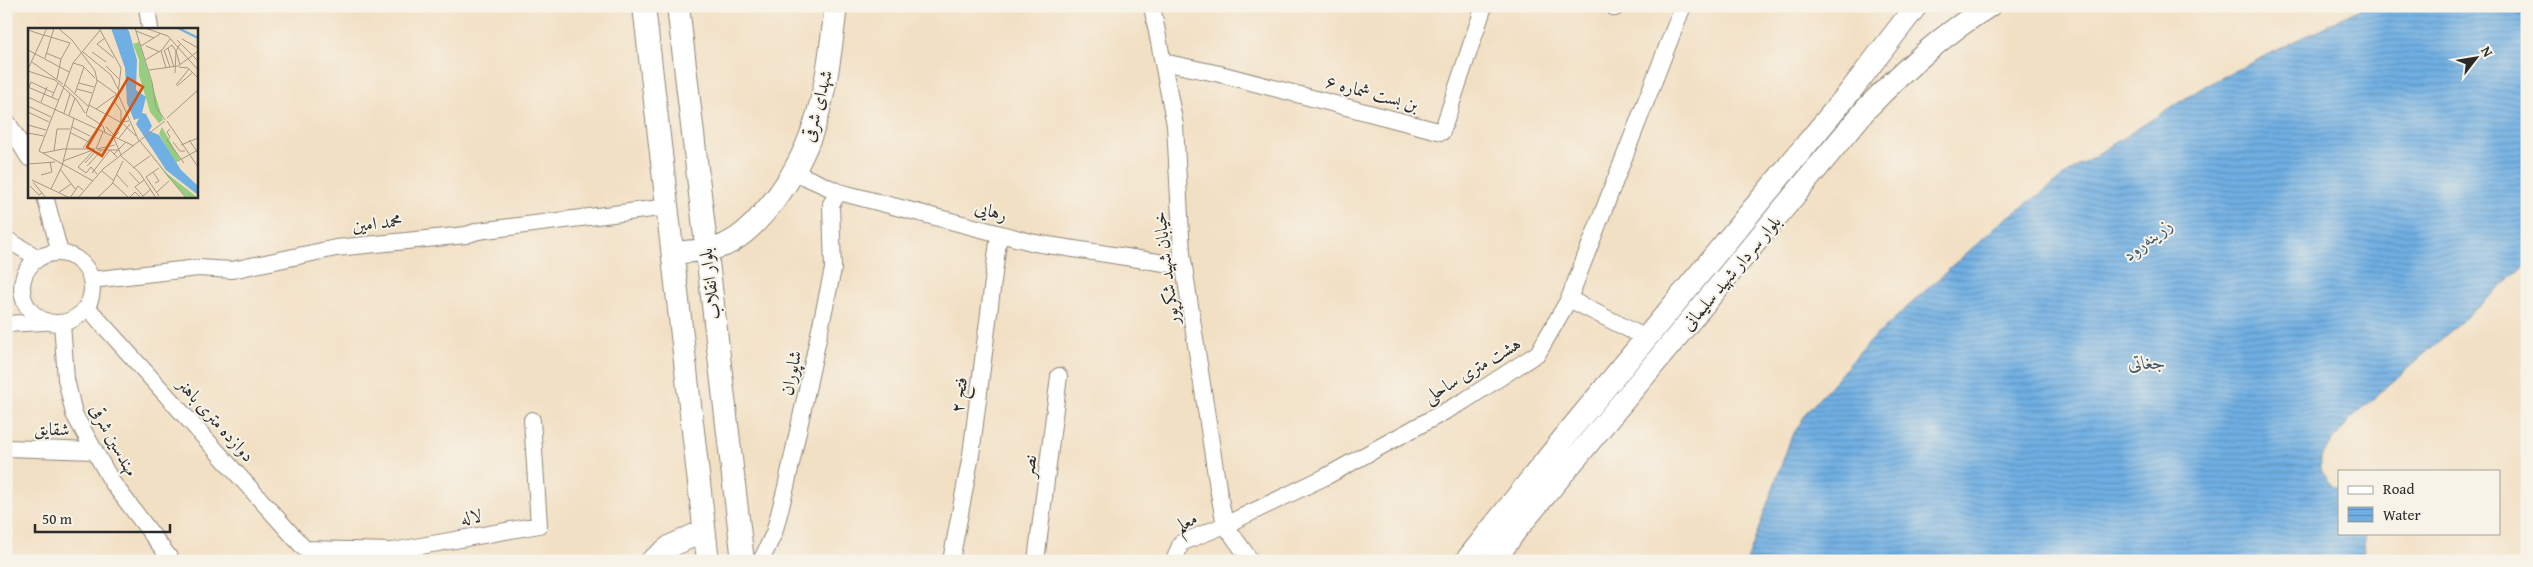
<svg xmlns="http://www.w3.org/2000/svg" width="2533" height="567" viewBox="0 0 2533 567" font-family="'Gentium Book Plus',Amiri,serif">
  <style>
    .water { fill: url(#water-rules); stroke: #4e6d87 }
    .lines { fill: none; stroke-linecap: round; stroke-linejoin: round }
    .street-casing { stroke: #8e8678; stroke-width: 18 }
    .secondary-casing { stroke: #8e8678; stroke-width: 24 }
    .street { stroke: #fff; stroke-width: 16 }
    .secondary { stroke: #fff; stroke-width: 22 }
    .labels { text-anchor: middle; stroke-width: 4; stroke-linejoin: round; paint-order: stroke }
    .street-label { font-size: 18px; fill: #2b2b2b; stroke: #f7f3e8 }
    .water-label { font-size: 19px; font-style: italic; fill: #43596b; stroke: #f7f3e8 }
    .inset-river { fill: none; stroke: #70afe3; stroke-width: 2.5 }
    .inset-road { fill: none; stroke: #a29887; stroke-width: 1 }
    .view { fill: #d5540f; fill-opacity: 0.15; stroke: #d5540f; stroke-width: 2.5 }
    .inset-edge { fill: none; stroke: #2b2b2b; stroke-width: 2.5 }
  </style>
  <defs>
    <pattern id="water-rules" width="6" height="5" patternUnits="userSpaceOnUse" patternTransform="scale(1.25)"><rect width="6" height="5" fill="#70afe3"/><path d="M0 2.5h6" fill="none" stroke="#5c8fb8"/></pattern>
  </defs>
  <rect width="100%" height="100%" fill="#f7f3e8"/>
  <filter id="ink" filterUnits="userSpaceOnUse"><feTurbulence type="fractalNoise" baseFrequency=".02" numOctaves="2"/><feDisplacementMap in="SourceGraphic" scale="10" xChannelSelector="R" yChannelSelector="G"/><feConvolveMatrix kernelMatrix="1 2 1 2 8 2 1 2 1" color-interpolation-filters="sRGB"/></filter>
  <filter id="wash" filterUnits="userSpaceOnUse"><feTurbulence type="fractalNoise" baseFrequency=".0096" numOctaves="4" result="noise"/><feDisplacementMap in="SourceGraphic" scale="20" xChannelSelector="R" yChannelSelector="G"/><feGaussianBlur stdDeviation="1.12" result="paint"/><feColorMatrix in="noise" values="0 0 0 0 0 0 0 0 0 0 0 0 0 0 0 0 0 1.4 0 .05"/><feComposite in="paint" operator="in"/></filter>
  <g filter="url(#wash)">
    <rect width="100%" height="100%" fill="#f2e0c4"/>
    <path class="water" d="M 2366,6 L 2527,6 L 2527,264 L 2350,419 L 2320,457 L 2320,470 L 2330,484 L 2339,490 L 2339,533 L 2366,533 L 2362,561 L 1747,561 L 1791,438 L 1807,412 L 1870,341 L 2000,223 L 2080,165 L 2205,86 Z"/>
  </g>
  <g filter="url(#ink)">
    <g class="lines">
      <defs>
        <path id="street" d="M 147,6 L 150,29
          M 1152,6 L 1175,125 L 1182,254 L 1218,488 L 1225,525 L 1251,561
          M 1615,8 L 1616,6
          M 1163,62 L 1220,74 L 1442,132 L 1484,6
          M 6,120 L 29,158
          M 794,172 L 839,192 L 1035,243 L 1184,266
          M 45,196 L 60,253
          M 6,239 L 38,258
          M22 288a35 35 0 1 1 70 0a35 35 0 1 1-70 0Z
          M 91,280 L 198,268 L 232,270 L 336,248 L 466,235 L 478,231 L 668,207
          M 1569,299 L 1646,338
          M 87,307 L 312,557
          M 62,323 L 66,379 L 74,414 L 112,482 L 172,561
          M 6,324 L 44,322
          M 6,448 L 95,451
          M 305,549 L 393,551 L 539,525 L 532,420
          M 761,561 L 774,533 L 786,487 L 833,269 L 831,204 L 839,192
          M 951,561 L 971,455 L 999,234
          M 1036,561 L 1059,376
          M 1174,561 L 1181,543 L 1225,525 L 1325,477 L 1464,401 L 1538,353 L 1569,299 L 1683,6"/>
        <path id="secondary" d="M 644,6 L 708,561
          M 678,6 L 743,561
          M 673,253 C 688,251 711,251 725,245 C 746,235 759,219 773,202 C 821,141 827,81 836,6
          M 652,561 L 671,546 L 703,531
          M 1466,561 L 1571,429 L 1849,93 L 1916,6
          M 1494,561 L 1516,530 L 1867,108 C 1906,68 1941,36 1989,6"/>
      </defs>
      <use href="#street" class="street-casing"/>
      <use href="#secondary" class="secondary-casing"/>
      <use href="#street" class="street"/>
      <use href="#secondary" class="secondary"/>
    </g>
  </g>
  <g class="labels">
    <g class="street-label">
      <text transform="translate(1372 93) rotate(15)" y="6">بن بست شماره ۶</text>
      <text transform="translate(817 106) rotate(-75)" y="6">شهدای شرقی</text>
      <text transform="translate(991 211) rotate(15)" y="6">رهایی</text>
      <text transform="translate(377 223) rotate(-6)" y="6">محمد امین</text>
      <text transform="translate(1166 268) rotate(-97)" y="6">خیابان شهید شکرپور</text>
      <text transform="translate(1731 273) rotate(-50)" y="6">بلوار سردار شهید سلیمانی</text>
      <text transform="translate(710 284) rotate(-97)" y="6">بلوار انقلاب</text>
      <text transform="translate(1472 370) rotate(-31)" y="6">هشت متری ساحلی</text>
      <text transform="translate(791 373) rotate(-78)" y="6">شاپوران</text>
      <text transform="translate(959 395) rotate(-83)" y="6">فتح ۲</text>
      <text transform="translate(216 420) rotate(48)" y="6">دوازده متری باهنر</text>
      <text transform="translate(52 429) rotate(2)" y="6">شقایق</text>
      <text transform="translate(114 440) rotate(61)" y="6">مهندسین شرقی</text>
      <text transform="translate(1029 466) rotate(-83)" y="6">نصر</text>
      <text transform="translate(471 517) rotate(-10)" y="6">لاله</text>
      <text transform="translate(1186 522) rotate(-29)" y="6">معلم</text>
    </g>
    <g class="water-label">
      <text transform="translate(2147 239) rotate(-38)" y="7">زرینه‌رود</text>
      <text x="2147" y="369">جغاتی</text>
    </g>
  </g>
  <g transform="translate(28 28)">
    <rect width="170" height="170" fill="#f2e0c4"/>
    <path d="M 111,14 L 135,92 L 131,95 L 122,84 L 111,47 L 111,32 L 105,16 ZM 134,99 L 152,131 L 148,135 L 131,106 ZM 119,120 L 137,144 L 170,170 L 159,170 L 139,148 Z" fill="#97cd7f"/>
    <path d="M 83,0 L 98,0 L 101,3 L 109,32 L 108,62 L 118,69 L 114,85 L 118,86 L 124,98 L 121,103 L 131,107 L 153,142 L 170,158 L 170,167 L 138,142 L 108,96 L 111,90 L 106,92 L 99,75 L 97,40 Z" fill="#70afe3"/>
    <path class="inset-river" d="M 150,0 L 170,10"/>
    <path class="inset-road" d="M 30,0 L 44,12 L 67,43 L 69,53 L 58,86M 107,0 L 124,54 L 128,79 L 137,92M 117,0 L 140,8 L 170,42M 0,2 L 15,7M 72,2 L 93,40 L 90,66 L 111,113M 108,3 L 126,10M 16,7 L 42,15M 77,10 L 69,16 L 86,30M 154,11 L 170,20M 149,12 L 170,33M 152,16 L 148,23 L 152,37M 113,18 L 132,6M 118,18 L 132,24M 140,20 L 144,17 L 148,23 L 147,45M 0,22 L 41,44M 136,22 L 142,39M 137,22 L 140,20 L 146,39M 133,23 L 138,40M 55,24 L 83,47 L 90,61M 64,24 L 78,34M 18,25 L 33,31M 17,30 L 26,0M 117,32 L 134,22 L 142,11M 4,34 L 35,56M 45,35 L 55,38 L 67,50M 78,38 L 91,51M 151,39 L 160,40 L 170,50M 0,41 L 19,0M 121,42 L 150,38 L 169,24M 0,43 L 27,52 L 48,71 L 57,85M 29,51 L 33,31 L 42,15M 69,52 L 90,67M 51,55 L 66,59M 37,57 L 60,78M 148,57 L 161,41M 149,58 L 164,45M 0,59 L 30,72M 1,59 L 3,54 L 26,65M 49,61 L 64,65M 47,65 L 56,39M 0,69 L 106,118M 24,69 L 30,55M 86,73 L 93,83 L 93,94M 13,74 L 19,59M 61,77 L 92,94 L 101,93M 0,78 L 23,89M 68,81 L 89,66M 0,84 L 21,94M 36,85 L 42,66M 41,87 L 47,70M 58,87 L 75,98 L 77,104M 139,90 L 170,62M 139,93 L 170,139M 93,94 L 108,108M 0,97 L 18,102M 44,99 L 62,108M 78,99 L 87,108 L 91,104M 142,101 L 139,104 L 142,109 L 139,112 L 156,135M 0,105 L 16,108M 43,105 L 63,115M 85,108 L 93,127M 91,110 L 102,96M 161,112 L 170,125M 112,113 L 158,170M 145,114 L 152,123 L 157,123M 153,117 L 170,110M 55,120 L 69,101M 68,121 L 75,104M 69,121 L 87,117M 66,122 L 50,139 L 58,145 L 63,139 L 69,146M 69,122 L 91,122M 26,123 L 29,101 L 42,101M 15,125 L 35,121 L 67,121M 86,126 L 98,114M 93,128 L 111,144 L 128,170M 35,133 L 65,122M 150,133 L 170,122M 57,135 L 68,123M 0,136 L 27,134M 59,138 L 73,123M 105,140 L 122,128M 32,141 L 48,162M 74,143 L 86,153M 101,144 L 112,156M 125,144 L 131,153 L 127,155M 64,145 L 82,122 L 89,129M 13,147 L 24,144 L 22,134M 89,147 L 100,159M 118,149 L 131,168M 118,149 L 131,140M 4,152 L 42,170M 65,153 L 11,123 L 45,35 L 73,1M 5,154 L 18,170M 85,155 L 101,170M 2,158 L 11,167 L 14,165M 23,161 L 34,138 L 46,90M 129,164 L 141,153M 30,165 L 43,156M 115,168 L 107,159 L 116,152M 42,170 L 50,158 L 55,162M 50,170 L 75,141 L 137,93M 69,170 L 84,156 L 95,133M 101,170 L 107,164 L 113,170 L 123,161"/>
    <path class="view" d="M 100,50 L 115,59 L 74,128 L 59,119 Z"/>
    <rect width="170" height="170" class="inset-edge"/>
  </g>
  <rect width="2533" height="567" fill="none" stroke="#f7f3e8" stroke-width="25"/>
  <rect x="2338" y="470" width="162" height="65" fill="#f7f3e8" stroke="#a5a39c"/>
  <rect x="2348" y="486" width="25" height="8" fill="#ffffff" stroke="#a5a39c"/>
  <text x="2383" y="494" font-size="15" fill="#2b2b2b">Road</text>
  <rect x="2348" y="507" width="25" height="15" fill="url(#water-rules)" stroke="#a5a39c"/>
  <text x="2383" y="520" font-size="15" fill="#2b2b2b">Water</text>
  <g transform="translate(2476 58) rotate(59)" stroke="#f7f3e8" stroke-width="4" paint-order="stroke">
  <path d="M0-4L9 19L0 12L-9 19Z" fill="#2b2b2b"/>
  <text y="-8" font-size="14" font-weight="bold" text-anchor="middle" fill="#2b2b2b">N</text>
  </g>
  <path d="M35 524v8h135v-8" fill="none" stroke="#2b2b2b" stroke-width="2.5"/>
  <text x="42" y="524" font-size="15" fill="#2b2b2b" stroke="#f7f3e8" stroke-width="4" paint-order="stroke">50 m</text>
</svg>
